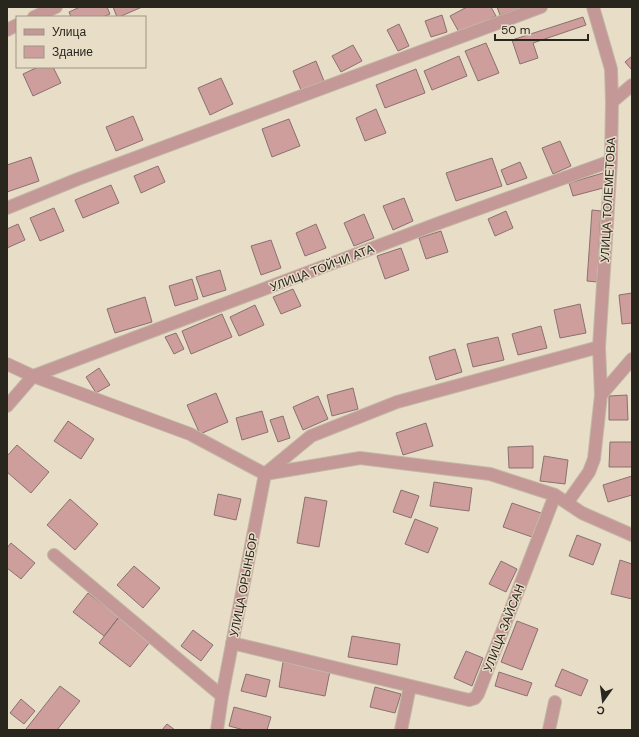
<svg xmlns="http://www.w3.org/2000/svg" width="639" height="737" viewBox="0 0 639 737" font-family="'DM Sans',sans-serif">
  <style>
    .building { fill: #cd9e9c; stroke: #897170 }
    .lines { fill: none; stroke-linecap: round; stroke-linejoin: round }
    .street-casing { stroke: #c2b9a6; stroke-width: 14 }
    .street { stroke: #c49897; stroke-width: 12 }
    .labels { text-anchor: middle; stroke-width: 3; stroke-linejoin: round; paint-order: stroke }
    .street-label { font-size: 12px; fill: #29261e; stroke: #e8dec8 }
  </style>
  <rect width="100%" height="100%" fill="#e8dec8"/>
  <path class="building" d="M 80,7 L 107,7 L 110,14 L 103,17 L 71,17 L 69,12 Z
    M 113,7 L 142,7 L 119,17 L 117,17 Z
    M 467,7 L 491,7 L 496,16 L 460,34 L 450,16 Z
    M 497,7 L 523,7 L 500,15 Z
    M 442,15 L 447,32 L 431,37 L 425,21 Z
    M 583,17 L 586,25 L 533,43 L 538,58 L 520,64 L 512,40 Z
    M 399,24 L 409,46 L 398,51 L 387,30 Z
    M 486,43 L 499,73 L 478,81 L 465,51 Z
    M 353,45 L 362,61 L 341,72 L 332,56 Z
    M 459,56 L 467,76 L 432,90 L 424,71 Z
    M 632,56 L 632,70 L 625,62 Z
    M 316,61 L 324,81 L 301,90 L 293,71 Z
    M 38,67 L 53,67 L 61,83 L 33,96 L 23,74 Z
    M 416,69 L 425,93 L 385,108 L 376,85 Z
    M 221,78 L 233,104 L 210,115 L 198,88 Z
    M 376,109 L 386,133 L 365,141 L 356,118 Z
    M 133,116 L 143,140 L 116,151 L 106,127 Z
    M 289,119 L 300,146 L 272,157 L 262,129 Z
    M 560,141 L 571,166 L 553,174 L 542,148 Z
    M 31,157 L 39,181 L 7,192 L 7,165 Z
    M 492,158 L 502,186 L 456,201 L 446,173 Z
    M 520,162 L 527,178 L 507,185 L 501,170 Z
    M 158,166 L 165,182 L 141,193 L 134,176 Z
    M 603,173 L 607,187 L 573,196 L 569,183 Z
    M 111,185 L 119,203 L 83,218 L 75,200 Z
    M 404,198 L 413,221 L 393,230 L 383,206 Z
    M 54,208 L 64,231 L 40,241 L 30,218 Z
    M 592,210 L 601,211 L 597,282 L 587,281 Z
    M 506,211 L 513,228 L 495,236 L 488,219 Z
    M 364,214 L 374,238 L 354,246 L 344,223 Z
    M 18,224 L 25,240 L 7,248 L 7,229 Z
    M 316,224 L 326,248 L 305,256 L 296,233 Z
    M 441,231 L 448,252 L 426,259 L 419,238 Z
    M 271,240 L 281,268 L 261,275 L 251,246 Z
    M 401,248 L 409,270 L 385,279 L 377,256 Z
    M 220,270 L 226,290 L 203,297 L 196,277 Z
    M 192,279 L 198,299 L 175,306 L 169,286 Z
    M 293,289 L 301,306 L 281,314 L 273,297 Z
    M 632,293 L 632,323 L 622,324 L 619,295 Z
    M 145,297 L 152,322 L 115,333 L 107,309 Z
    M 580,304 L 586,333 L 560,338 L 554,310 Z
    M 255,305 L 264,325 L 239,336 L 230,317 Z
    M 222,314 L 232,337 L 191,354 L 182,331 Z
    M 541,326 L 547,348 L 518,355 L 512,334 Z
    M 176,333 L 184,349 L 174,354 L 165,337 Z
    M 498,337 L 504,360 L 473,367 L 467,344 Z
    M 455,349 L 462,372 L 436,380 L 429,357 Z
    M 99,368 L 110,385 L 96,393 L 86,377 Z
    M 353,388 L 358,409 L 332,416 L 327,395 Z
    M 216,393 L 228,422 L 200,434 L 187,405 Z
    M 627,395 L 628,420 L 609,420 L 609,396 Z
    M 318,396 L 328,419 L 303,430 L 293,407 Z
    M 262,411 L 268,432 L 242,440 L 236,418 Z
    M 283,416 L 290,438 L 278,442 L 270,420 Z
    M 68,421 L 94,439 L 81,459 L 54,441 Z
    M 426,423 L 433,446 L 403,455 L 396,433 Z
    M 610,442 L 632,442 L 632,467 L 609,467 Z
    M 17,445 L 49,472 L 31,493 L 7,472 L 7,456 Z
    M 533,446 L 533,468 L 509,468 L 508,447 Z
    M 544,456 L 568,460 L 565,484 L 540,481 Z
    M 632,476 L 632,495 L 608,502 L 603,485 Z
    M 434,482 L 472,488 L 469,511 L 430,506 Z
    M 401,490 L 419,496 L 411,518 L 393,512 Z
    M 218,494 L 241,499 L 236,520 L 214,515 Z
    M 305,497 L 327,501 L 319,547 L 297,543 Z
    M 70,499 L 98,524 L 75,550 L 47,525 Z
    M 512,503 L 544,514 L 535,538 L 503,527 Z
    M 415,519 L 438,528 L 428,553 L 405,544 Z
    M 577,535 L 601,544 L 593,565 L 569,556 Z
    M 11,543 L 35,563 L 21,579 L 7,568 L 7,548 Z
    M 620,560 L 632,564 L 632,599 L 611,594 Z
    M 501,561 L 517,569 L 506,592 L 489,584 Z
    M 134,566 L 160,588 L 143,608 L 117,585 Z
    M 88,593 L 119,617 L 104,636 L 73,612 Z
    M 119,617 L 150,642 L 130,667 L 99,643 Z
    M 517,621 L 538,629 L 522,670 L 501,662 Z
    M 193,630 L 213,645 L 201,661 L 181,646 Z
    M 352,636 L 400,644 L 397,665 L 348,657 Z
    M 466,651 L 483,658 L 472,686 L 454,678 Z
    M 283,662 L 330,671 L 325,696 L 279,687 Z
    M 562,669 L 588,680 L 581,696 L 555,686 Z
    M 499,672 L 532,683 L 527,696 L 495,686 Z
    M 246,674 L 270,680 L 266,697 L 241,691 Z
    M 60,686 L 80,701 L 57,730 L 28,730 L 26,729 Z
    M 375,687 L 401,694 L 395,713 L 370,707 Z
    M 21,699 L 35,711 L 24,724 L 10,713 Z
    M 234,707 L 271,717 L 267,730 L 244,730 L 229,726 Z
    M 167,724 L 175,730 L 162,730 Z"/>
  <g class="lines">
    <defs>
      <path id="street" d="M 593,7 L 611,69 L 612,102 L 611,161 L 599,347 L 601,395
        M 34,17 L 56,7
        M 7,30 L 17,25
        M 612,102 L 632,85
        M 7,208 L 78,179 L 541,7
        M 7,364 L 33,376 L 190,434 L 265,474 L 360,458 L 490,474 L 555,495 L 582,513 L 632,535
        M 7,406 L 33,376 L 439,223 L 611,161
        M 567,503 L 589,472 L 594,459 L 601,395 L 632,359
        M 54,555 L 222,696
        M 232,643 L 469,700 L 475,698 L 478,694 L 555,495
        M 217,730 L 222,696 L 265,474 L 311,436 L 397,402 L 599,347
        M 401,730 L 410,686
        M 549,730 L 555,702"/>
    </defs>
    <use href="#street" class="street-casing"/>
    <use href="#street" class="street"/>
  </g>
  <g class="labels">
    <g class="street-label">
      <text transform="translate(608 200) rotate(-87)" y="4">УЛИЦА ТОЛЕМЕТОВА</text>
      <text transform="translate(322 268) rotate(-21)" y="4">УЛИЦА ТОЙЧИ АТА</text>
      <text transform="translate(244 585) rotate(-79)" y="4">УЛИЦА ОРЫНБОР</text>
      <text transform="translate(504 628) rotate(-69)" y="4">УЛИЦА ЗАЙСАН</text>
    </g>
  </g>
  <rect width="639" height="737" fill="none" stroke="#29261e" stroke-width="16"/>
  <rect x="16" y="16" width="130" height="52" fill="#e8dec8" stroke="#9c9484"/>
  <rect x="24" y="29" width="20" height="6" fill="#c49897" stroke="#9c9484"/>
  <text x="52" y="36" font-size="12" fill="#29261e">Улица</text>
  <rect x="24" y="46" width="20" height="12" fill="#cd9e9c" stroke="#9c9484"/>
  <text x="52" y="56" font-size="12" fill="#29261e">Здание</text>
  <g transform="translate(603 701) rotate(194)" stroke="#e8dec8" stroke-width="3" paint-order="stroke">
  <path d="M0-3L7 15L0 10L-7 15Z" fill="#29261e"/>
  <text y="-6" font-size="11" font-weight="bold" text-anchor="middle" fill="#29261e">С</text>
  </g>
  <path d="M495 34v6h93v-6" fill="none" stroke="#29261e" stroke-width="2"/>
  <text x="501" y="34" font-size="12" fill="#29261e" stroke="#e8dec8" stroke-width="3" paint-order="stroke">50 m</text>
</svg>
